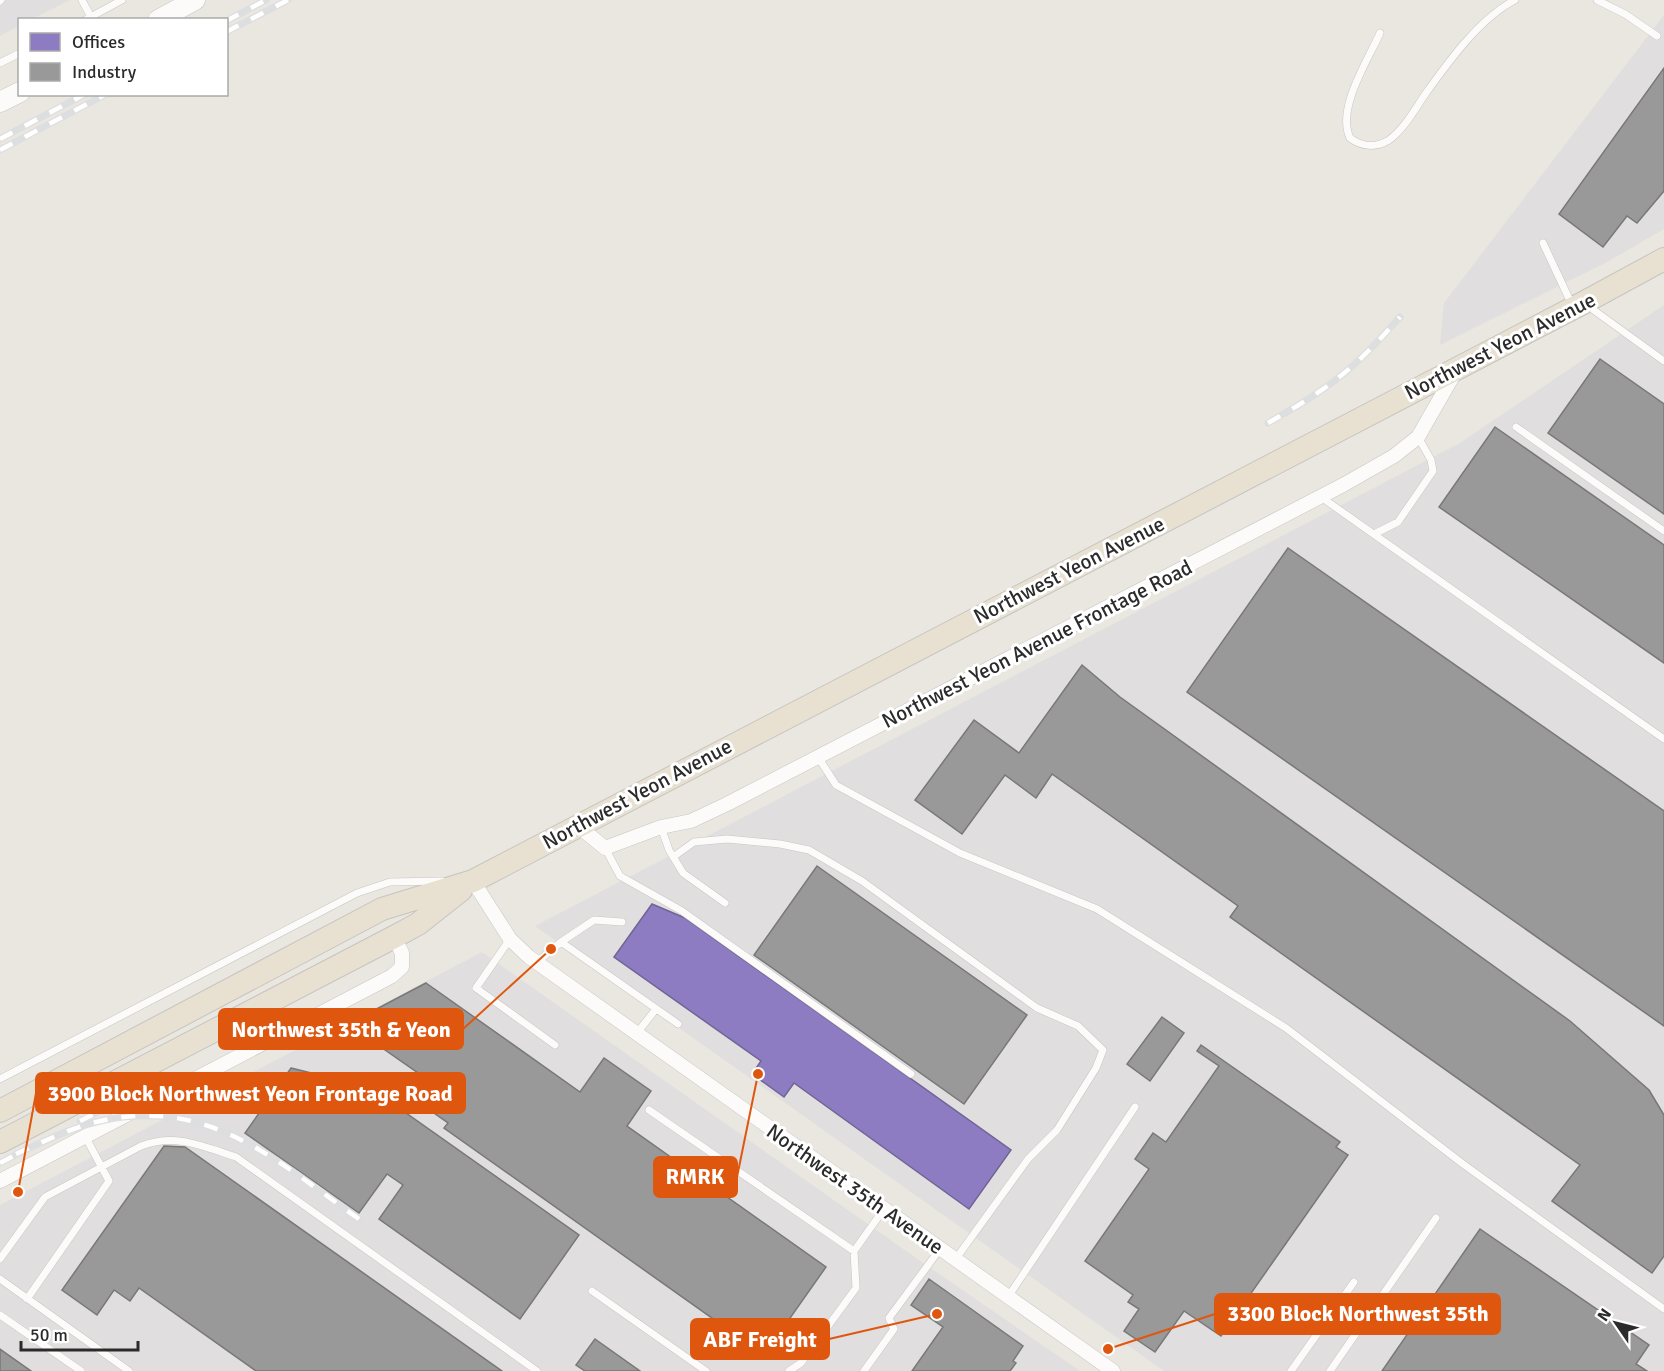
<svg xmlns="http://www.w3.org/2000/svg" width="1664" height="1371" viewBox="0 0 1664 1371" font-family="Signika,sans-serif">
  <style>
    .industrial { fill: #e0dedf }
    .offices { fill: #8e7cc3; stroke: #706495; stroke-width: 1.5 }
    .industry { fill: #999; stroke: #787878; stroke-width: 1.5 }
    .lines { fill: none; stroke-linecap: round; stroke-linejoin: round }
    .service-casing { stroke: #c7c6c6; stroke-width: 8 }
    .minor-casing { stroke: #c7c6c6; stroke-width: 15 }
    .secondary-casing { stroke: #c7c6c6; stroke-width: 21 }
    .trunk-casing { stroke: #c5c4c1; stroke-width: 24 }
    .service { stroke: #fcfbfa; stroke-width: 7 }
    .minor { stroke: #fcfbfa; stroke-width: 14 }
    .secondary { stroke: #fcfbfa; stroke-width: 20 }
    .trunk { stroke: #e8e1d2; stroke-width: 22 }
    .rail-casing { stroke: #dddedf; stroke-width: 7 }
    .rail { stroke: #fff; stroke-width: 4.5; stroke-dasharray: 14; stroke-linecap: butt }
    .labels { text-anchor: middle; stroke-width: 6; stroke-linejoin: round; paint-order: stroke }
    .street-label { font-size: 21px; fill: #2b2b2b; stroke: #fff }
    .leader { fill: none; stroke: #df570e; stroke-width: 2 }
    .callout-dot { fill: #df570e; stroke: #fff; stroke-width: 2 }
    .callout { fill: #df570e; stroke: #df570e; stroke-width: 2 }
    .callout-label { font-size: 22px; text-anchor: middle; font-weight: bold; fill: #fff }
  </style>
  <rect width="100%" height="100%" fill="#eae7e0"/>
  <path class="industrial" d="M 0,0 L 70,0 L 32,19 L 20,20 L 19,26 L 0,36 Z
    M 1664,15 L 1664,229 L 1607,262 L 1440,345 L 1444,303 Z
    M 1664,305 L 1664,1371 L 1164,1371 L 535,926 L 1460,443 Z
    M 482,952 L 916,1258 L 1080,1371 L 0,1371 L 0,1205 Z"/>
  <path class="offices" d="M 652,904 L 685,918 L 1011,1150 L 969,1209 L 794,1083 L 784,1097 L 752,1074 L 761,1061 L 614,957 Z"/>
  <path class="industry" d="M 1664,68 L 1664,191 L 1637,223 L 1627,216 L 1603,247 L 1559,214 Z
    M 1600,359 L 1664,404 L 1664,514 L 1548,433 Z
    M 1495,427 L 1664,545 L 1664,663 L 1439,507 Z
    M 1288,548 L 1664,811 L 1664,1026 L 1187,692 Z
    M 1082,665 L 1120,697 L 1570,1021 L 1649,1090 L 1664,1115 L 1664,1256 L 1652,1273 L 1552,1201 L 1580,1165 L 1230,917 L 1238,906 L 1052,774 L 1036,798 L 1005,775 L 962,834 L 915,800 L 974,720 L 1019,753 Z
    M 817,866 L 1027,1015 L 964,1104 L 754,955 Z
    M 426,983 L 580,1092 L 604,1058 L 651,1091 L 627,1126 L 826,1267 L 764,1355 L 444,1128 L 448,1123 L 424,1106 L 438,1087 L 348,1024 Z
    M 1162,1017 L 1184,1033 L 1150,1081 L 1127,1064 Z
    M 1201,1045 L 1340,1142 L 1336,1147 L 1348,1155 L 1221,1336 L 1184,1311 L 1155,1352 L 1124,1331 L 1139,1309 L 1128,1302 L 1133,1295 L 1085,1261 L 1149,1169 L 1135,1159 L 1153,1133 L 1166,1142 L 1219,1066 L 1197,1051 Z
    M 291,1068 L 352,1083 L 379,1094 L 579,1235 L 520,1319 L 379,1219 L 403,1185 L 387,1174 L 359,1213 L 245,1133 Z
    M 164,1146 L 185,1147 L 502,1371 L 256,1371 L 139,1288 L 130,1301 L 114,1290 L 97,1315 L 62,1290 Z
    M 1480,1229 L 1649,1345 L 1636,1364 L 1647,1371 L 1382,1371 Z
    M 929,1279 L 1023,1346 L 1013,1361 L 1016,1363 L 1010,1371 L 912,1371 L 943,1327 L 911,1305 Z
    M 595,1339 L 640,1371 L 585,1371 L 576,1365 Z
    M 0,1349 L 31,1371 L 0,1371 Z"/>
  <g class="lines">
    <defs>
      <path id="service" d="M 82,0 L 92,19
        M 1597,0 L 1625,14 L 1657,36
        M 0,1 L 1,0
        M 85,20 L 122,0
        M 1380,33 C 1368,60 1336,109 1350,138 C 1362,147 1376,148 1389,140 C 1405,128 1415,109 1426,93 C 1449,61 1480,18 1515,0
        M 0,63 L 20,53
        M 1543,243 L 1572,305
        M 1588,306 L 1664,361
        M 1516,427 L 1664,531
        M 1321,497 L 1664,739
        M 1374,534 L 1398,522 L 1433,471 L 1431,460 L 1418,437
        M 818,757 L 836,785 L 960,853 L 1097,909 L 1286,1028 L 1463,1164 L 1664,1309
        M 661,827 L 669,850 L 683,873 L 725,903
        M 605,848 L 620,876 L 682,911 L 911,1074
        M 673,857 L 694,842 L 727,839 L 780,844 L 809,850 L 862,881 L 1037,1008 L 1078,1026 L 1103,1050 L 1096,1068 L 1057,1130 L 1028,1159 L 955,1260
        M 510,939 L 476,988 L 555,1045
        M 561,942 L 678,1024
        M 537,962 L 561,942 L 594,920 L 622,922
        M 637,1033 L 656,1009
        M 0,1079 L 357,893 L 390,882 L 442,881
        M 649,1110 L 854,1251 L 884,1209
        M 0,1259 L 45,1197 L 141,1146 C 176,1133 202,1146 236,1157 L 537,1371
        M 0,1279 L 129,1371
        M 592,1291 L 706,1371
        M 1008,1297 L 1135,1107
        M 27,1299 L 109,1181 L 85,1136
        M 0,1315 L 81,1371
        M 789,1371 L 801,1363 L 856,1288 L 854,1251
        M 864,1371 L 894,1329 L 889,1318 L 940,1249
        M 1291,1371 L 1354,1282
        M 1330,1371 L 1436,1218"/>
      <path id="minor" d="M 577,825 L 605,848 L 661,827 L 691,821 L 727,804 L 1343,485 L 1394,456 L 1418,437 L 1457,369
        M 473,881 L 510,939 L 529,957 L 1113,1371
        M 0,1181 L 392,976 L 402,967 L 402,953 L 394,937"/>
      <path id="secondary" d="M 158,20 L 195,0
        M 0,102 L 20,92"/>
      <path id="trunk" d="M 0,1111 L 382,909 L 473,881 L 1583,303 L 1664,259
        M 0,1142 L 394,937 L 418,924 L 461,890"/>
    </defs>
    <use href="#service" class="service-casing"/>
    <use href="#minor" class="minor-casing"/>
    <use href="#secondary" class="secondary-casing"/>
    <use href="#trunk" class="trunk-casing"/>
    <use href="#service" class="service"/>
    <use href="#minor" class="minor"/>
    <use href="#secondary" class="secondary"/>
    <use href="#trunk" class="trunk"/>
    <defs>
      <path id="rail" d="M 226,21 L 266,0
        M 226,32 L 288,0
        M 0,139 L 85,94
        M 0,150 L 106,94
        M 1268,423 C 1294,408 1320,393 1343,374 C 1364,357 1382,337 1400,317
        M 80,1121 L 129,1096
        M 16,1154 C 45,1141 74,1126 105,1120 C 211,1098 279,1163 359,1219
        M 0,1163 L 21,1152"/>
    </defs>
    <use href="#rail" class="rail-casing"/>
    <use href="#rail" class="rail"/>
  </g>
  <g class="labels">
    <g class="street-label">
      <text transform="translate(1500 346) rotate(-27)" y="7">Northwest Yeon Avenue</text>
      <text transform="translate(1069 570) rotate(-27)" y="7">Northwest Yeon Avenue</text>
      <text transform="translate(1037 644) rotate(-27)" y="7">Northwest Yeon Avenue Frontage Road</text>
      <text transform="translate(637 794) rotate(-28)" y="7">Northwest Yeon Avenue</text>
      <text transform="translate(855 1189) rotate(35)" y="7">Northwest 35th Avenue</text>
    </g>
  </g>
  <path class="leader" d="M551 949L463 1029M18 1192L36 1093M758 1074L737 1177M1108 1349L1215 1314M937 1314L829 1339"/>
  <g class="callout-dot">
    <circle cx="551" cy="949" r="6"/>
    <circle cx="18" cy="1192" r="6"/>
    <circle cx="758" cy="1074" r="6"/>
    <circle cx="1108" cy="1349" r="6"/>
    <circle cx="937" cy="1314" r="6"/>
  </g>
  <g class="callout">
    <rect x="219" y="1009" width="244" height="40" rx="6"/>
    <rect x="36" y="1073" width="429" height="40" rx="6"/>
    <rect x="654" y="1157" width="83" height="40" rx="6"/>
    <rect x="1215" y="1294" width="285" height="40" rx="6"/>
    <rect x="691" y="1319" width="138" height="40" rx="6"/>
  </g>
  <g class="callout-label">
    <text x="341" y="1037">Northwest 35th &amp; Yeon</text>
    <text x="250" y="1101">3900 Block Northwest Yeon Frontage Road</text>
    <text x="695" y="1184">RMRK</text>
    <text x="1358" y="1321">3300 Block Northwest 35th</text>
    <text x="760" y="1347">ABF Freight</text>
  </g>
  <rect x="18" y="18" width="210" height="78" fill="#ffffff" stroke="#aaaaaa" stroke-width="1.5"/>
  <rect x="30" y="33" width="30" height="18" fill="#8e7cc3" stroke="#aaaaaa" stroke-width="1.5"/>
  <text x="72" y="48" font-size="18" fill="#2b2b2b">Offices</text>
  <rect x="30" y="63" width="30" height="18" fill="#999999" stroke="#aaaaaa" stroke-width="1.5"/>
  <text x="72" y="78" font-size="18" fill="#2b2b2b">Industry</text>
  <g transform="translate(1616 1323) rotate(305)" stroke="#ffffff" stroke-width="4.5" paint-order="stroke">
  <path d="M0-4.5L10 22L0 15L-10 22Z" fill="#2b2b2b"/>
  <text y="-9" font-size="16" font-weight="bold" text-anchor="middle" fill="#2b2b2b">N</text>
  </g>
  <path d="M21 1341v9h117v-9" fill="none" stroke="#2b2b2b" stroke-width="3"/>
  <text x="30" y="1341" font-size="18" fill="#2b2b2b" stroke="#ffffff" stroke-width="4.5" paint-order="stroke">50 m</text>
</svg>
